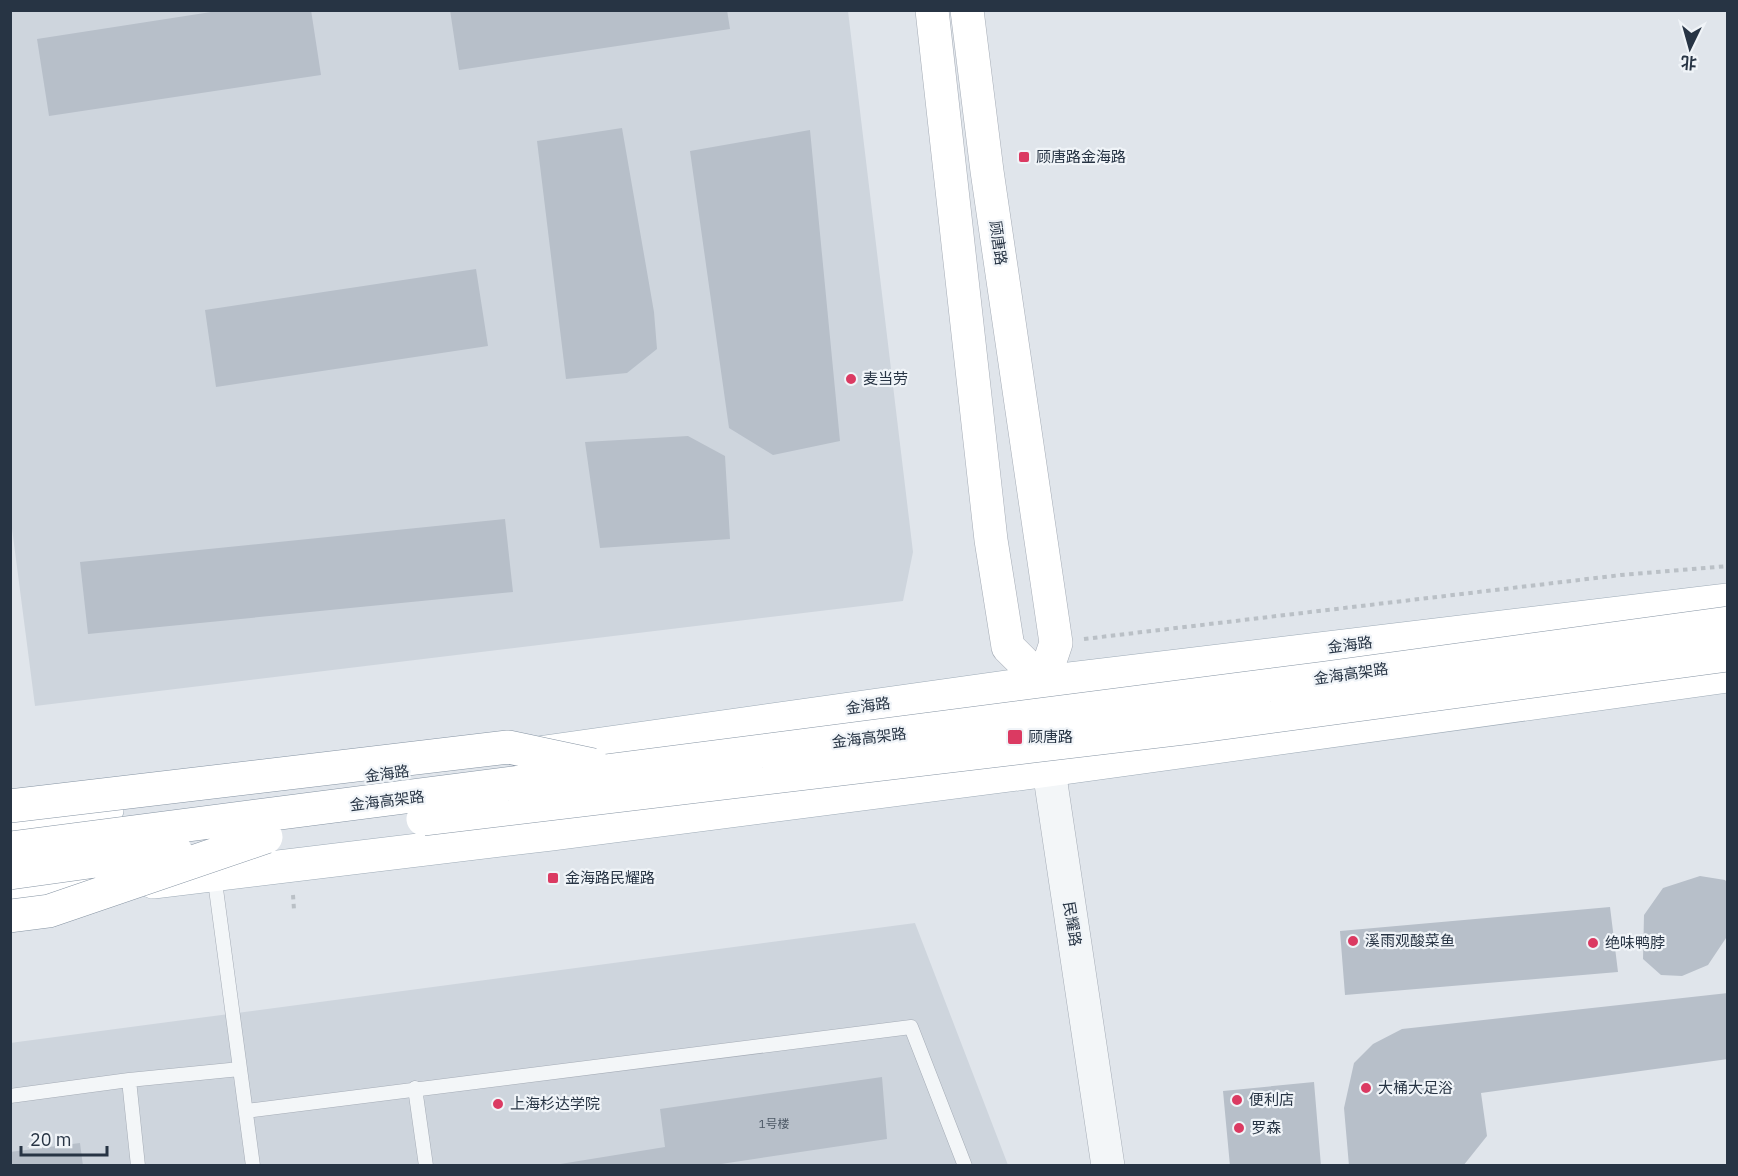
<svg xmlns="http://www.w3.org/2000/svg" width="1738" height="1176" viewBox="0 0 1738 1176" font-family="'IBM Plex Sans','Noto Sans SC',sans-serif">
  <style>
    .built { fill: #ced5dd }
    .building { fill: #b7bfc9 }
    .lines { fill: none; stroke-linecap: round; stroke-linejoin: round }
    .service-casing { stroke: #a5acb6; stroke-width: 15 }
    .tertiary-casing { stroke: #a5acb6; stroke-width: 34 }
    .secondary-casing { stroke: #a5acb6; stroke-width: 34 }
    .primary-casing { stroke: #9eabb7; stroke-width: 34 }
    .path { stroke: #bac0c6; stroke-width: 4; stroke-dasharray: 4.5 4.5; stroke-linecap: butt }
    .service { stroke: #f3f6f8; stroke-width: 14 }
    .tertiary { stroke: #f3f6f8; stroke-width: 33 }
    .secondary { stroke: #fff; stroke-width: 33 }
    .primary { stroke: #fff; stroke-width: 33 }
    .trunk-bridge-casing { stroke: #8694a3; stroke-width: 34; stroke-linecap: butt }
    .trunk-bridge { stroke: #fff; stroke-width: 33 }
    .poi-dot { fill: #db3a62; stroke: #f0f4f8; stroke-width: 2 }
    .labels { text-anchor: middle; stroke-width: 4.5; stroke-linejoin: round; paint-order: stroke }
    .number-label { font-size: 12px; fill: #4b5765 }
    .poi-label { font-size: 15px; fill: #273444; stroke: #f0f4f8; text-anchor: start }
    .street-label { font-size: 15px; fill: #273444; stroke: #f0f4f8 }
  </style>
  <rect width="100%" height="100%" fill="#e0e5eb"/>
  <path class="built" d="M 10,11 L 848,11 L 913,552 L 903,601 L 35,706 L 10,513 Z
    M 915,923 L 1008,1165 L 11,1165 L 10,1043 Z"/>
  <path class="building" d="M 224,10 L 311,10 L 321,75 L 49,116 L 37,39 Z
    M 450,10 L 727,10 L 730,29 L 459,70 Z
    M 622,128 L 654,312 L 657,349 L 627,373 L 566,379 L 537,141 Z
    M 810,130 L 840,441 L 773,455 L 729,428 L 690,151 Z
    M 476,269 L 488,346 L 216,387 L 205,310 Z
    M 688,436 L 725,456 L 730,539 L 600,548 L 585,442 Z
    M 505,519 L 513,592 L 88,634 L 80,562 Z
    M 1700,876 L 1725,880 L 1728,884 L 1728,935 L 1708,965 L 1682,976 L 1661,975 L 1643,959 L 1644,915 L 1663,888 Z
    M 1610,907 L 1618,972 L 1345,995 L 1340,931 Z
    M 1728,993 L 1728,1059 L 1481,1093 L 1487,1136 L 1463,1166 L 1349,1166 L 1344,1108 L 1354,1063 L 1373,1044 L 1402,1029 Z
    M 882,1077 L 887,1139 L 708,1166 L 548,1166 L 665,1147 L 660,1109 Z
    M 1314,1082 L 1321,1166 L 1230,1166 L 1223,1091 Z
    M 80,1143 L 83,1166 L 10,1166 L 10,1152 Z"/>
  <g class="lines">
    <defs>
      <path id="service" d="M 214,874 L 253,1166
        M 415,1088 L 426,1166
        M 10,1096 L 129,1080
        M 246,1111 L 911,1027 L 965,1166
        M 138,1166 L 129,1080 L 240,1069"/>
      <path id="tertiary" d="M 1049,770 L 1108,1166"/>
      <path id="secondary" d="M 932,10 L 991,540 L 1008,647 L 1043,682
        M 967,10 L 987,171 L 1056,643 L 1043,682 L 1045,708"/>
      <path id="primary" d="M 538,753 L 1043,682 L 1728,600
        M 10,824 L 107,810
        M 153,882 L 551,834 L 1049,770 L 1728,676
        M 10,895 L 101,886"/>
    </defs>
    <use href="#service" class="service-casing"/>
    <use href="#tertiary" class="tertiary-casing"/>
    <use href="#secondary" class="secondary-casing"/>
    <use href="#primary" class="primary-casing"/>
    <path class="path" d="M 1084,639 L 1621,575 L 1728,566
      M 293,895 L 294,910"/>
    <use href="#service" class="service"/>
    <use href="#tertiary" class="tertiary"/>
    <use href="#secondary" class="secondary"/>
    <use href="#primary" class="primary"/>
    <defs>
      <path id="trunk-bridge" d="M 10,806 L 508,747 L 593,765
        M 423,819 L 1192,727 L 1728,655
        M 10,848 L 1325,678 L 1728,623
        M 10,873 L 175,850
        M 10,916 L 49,911 L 266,837"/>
    </defs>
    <use href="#trunk-bridge" class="trunk-bridge-casing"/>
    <use href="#trunk-bridge" class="trunk-bridge"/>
  </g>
  <g class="poi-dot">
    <rect x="1018" y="151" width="12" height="12" rx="3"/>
    <circle cx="851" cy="379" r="6"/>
    <rect x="1007" y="729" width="16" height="16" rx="3"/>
    <rect x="547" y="872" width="12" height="12" rx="3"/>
    <circle cx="1353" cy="941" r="6"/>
    <circle cx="1593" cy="943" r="6"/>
    <circle cx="1366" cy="1088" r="6"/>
    <circle cx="1237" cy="1100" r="6"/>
    <circle cx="498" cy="1104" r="6"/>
    <circle cx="1239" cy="1128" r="6"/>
  </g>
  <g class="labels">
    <g class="number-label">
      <text x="774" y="1128">1号楼</text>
    </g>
    <g class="poi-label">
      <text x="1036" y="162">顾唐路金海路</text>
      <text x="863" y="384">麦当劳</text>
      <text x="1028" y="742">顾唐路</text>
      <text x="565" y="883">金海路民耀路</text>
      <text x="1365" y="946">溪雨观酸菜鱼</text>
      <text x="1605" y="948">绝味鸭脖</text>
      <text x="1378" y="1093">大桶大足浴</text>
      <text x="1249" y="1105">便利店</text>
      <text x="510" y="1109">上海杉达学院</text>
      <text x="1251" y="1133">罗森</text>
    </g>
    <g class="street-label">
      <text transform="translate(998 243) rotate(82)" y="5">顾唐路</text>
      <text transform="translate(1350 645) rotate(-7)" y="5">金海路</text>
      <text transform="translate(1351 674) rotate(-8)" y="5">金海高架路</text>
      <text transform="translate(868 706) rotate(-8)" y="5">金海路</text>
      <text transform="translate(869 738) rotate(-7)" y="5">金海高架路</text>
      <text transform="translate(387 774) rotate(-8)" y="5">金海路</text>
      <text transform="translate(387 801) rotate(-7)" y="5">金海高架路</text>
      <text transform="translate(1072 924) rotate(81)" y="5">民耀路</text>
    </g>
  </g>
  <rect width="1738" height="1176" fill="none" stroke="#273444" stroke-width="24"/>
  <g transform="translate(1690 48) rotate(185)" stroke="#f0f4f8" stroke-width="4.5" paint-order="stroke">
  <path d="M0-4.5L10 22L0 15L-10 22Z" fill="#273444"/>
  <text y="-9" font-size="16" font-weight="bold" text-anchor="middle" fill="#273444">北</text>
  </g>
  <path d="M21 1146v9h86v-9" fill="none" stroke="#273444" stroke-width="3"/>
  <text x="30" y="1146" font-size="18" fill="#273444" stroke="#f0f4f8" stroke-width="4.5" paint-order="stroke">20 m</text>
</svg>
